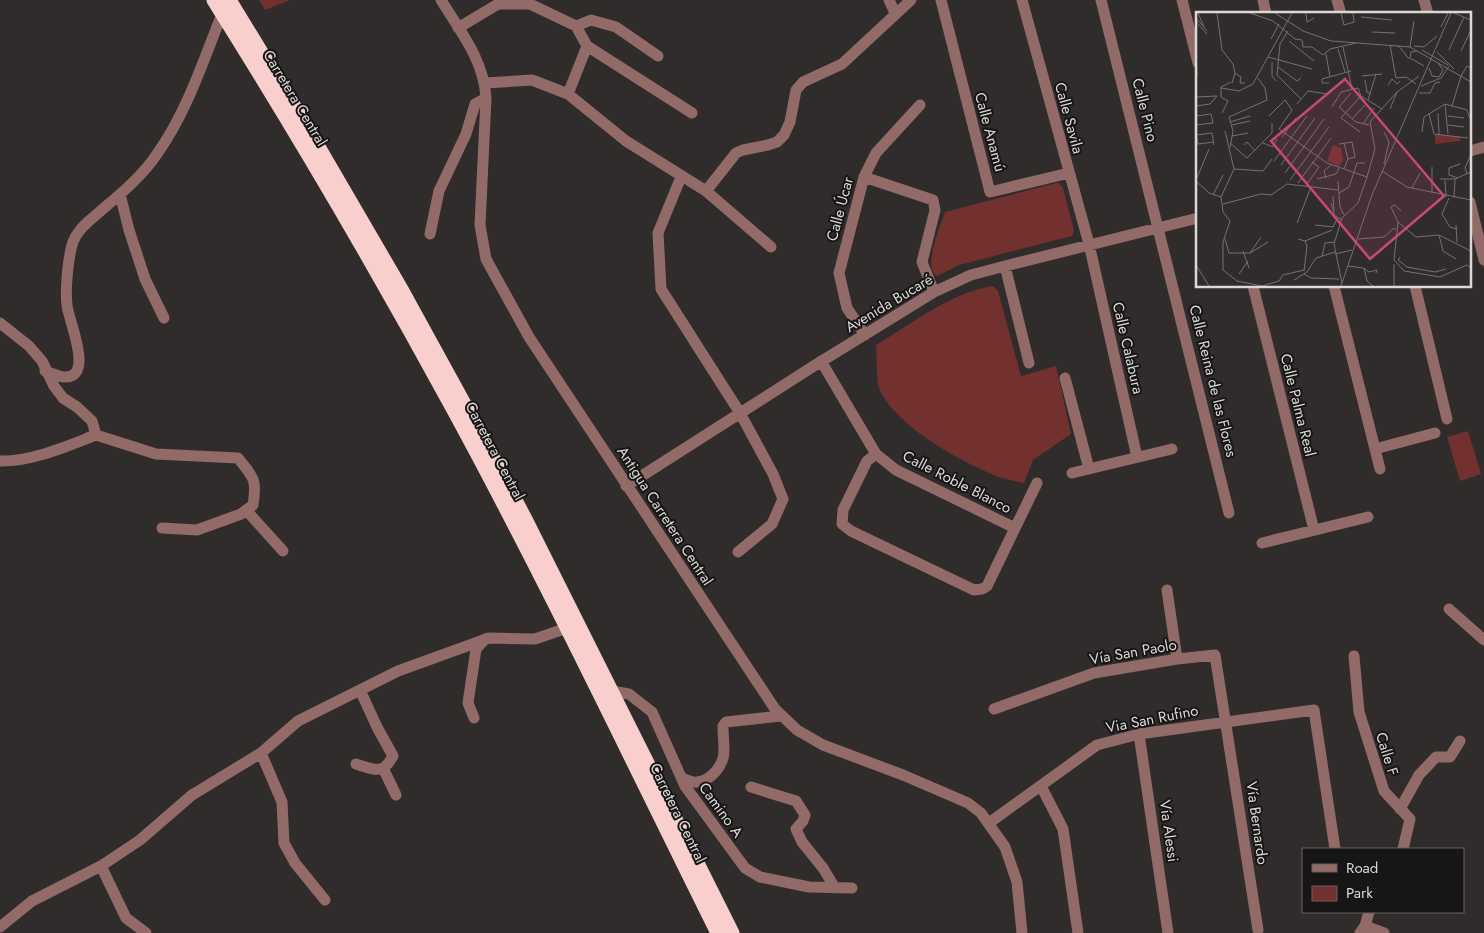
<svg xmlns="http://www.w3.org/2000/svg" width="1484" height="933" viewBox="0 0 1484 933" font-family="Jost,sans-serif">
  <style>
    .green { fill: #72302f }
    .lines { fill: none; stroke-linecap: round; stroke-linejoin: round }
    .minor { stroke: #926a67; stroke-width: 11 }
    .highway { stroke: #f8cfcc; stroke-width: 15 }
    .labels { text-anchor: middle; stroke-width: 4; stroke-linejoin: round; paint-order: stroke }
    .street-label { font-size: 15px; fill: #dbd9d8; stroke: #171515 }
    .inset-road { fill: none; stroke: #747171; stroke-width: 1 }
    .view { fill: #c8487a; fill-opacity: 0.15; stroke: #c8487a; stroke-width: 2.5 }
    .inset-edge { fill: none; stroke: #dbd9d8; stroke-width: 2.5 }
  </style>
  <rect width="100%" height="100%" fill="#302c2c"/>
  <path class="green" d="M 259,0 L 290,0 L 265,10 Z
    M 1056,183 L 1059,183 L 1063,188 L 1074,231 L 1072,236 L 959,265 L 937,276 C 922,268 941,225 945,212 Z
    M 993,286 L 998,291 L 1021,376 L 1056,366 L 1071,434 L 1033,460 L 1024,483 C 1014,481 1003,479 994,475 C 958,460 894,425 879,388 C 876,378 877,357 876,345 C 911,324 952,292 993,286 Z
    M 1468,431 L 1481,474 L 1460,481 L 1447,437 Z"/>
  <g class="lines">
    <path class="minor" d="M 441,0 C 460,31 484,60 486,98 L 480,225 L 486,259 L 529,337 L 775,709 L 797,730 L 823,745 L 903,775 L 968,803 L 981,813 L 1005,847 L 1017,882 L 1022,933
      M 889,0 L 895,13
      M 941,0 L 990,192 L 1069,173
      M 1022,0 L 1089,244 L 1137,457
      M 1101,0 L 1229,513
      M 1182,0 L 1198,63
      M 1263,0 L 1266,14
      M 1337,0 L 1341,14
      M 1424,0 L 1428,14
      M 576,26 L 587,46 L 692,113
      M 458,28 L 498,4 L 530,4 L 576,26 L 591,20 L 616,27 L 658,56
      M 485,83 L 532,80 L 568,94 L 626,141 L 706,191 L 771,247
      M 568,94 L 587,46
      M 1470,151 L 1484,147
      M 681,177 L 658,233 L 661,289 L 740,413 L 773,474 L 783,499 L 772,524 L 738,552
      M 864,177 L 933,200 L 935,210 L 922,262 L 934,292
      M 706,191 L 736,153 L 743,150 L 768,145 L 777,142 L 784,135 L 790,122 L 796,90 L 803,82 L 842,64 L 911,0
      M 120,194 L 129,230 L 145,279 L 164,318
      M 1470,202 L 1484,260
      M 430,234 L 439,191 L 466,134 L 475,104 L 486,98
      M 1005,266 L 1029,363
      M 1253,286 L 1314,530
      M 1334,286 L 1380,469
      M 1415,286 L 1447,419
      M 0,323 L 29,346 L 42,361 L 54,386 L 63,398 L 77,407 L 92,421 L 96,435
      M 865,335 L 847,308 L 839,273 L 864,177 L 876,153 L 920,105
      M 821,361 L 876,454 L 896,470 L 1015,528
      M 45,371 C 51,373 57,376 63,377 C 96,380 68,320 67,305 C 65,290 68,260 72,245 C 77,228 92,219 104,208 C 123,192 143,175 157,154 C 187,112 203,61 222,14 L 227,10
      M 1065,378 L 1089,469
      M 96,435 L 156,454 L 238,458 C 254,478 257,479 253,505 L 241,514 L 197,530 L 162,528
      M 1375,449 L 1435,433
      M 876,454 L 867,461 L 843,510 L 842,524 L 851,531 L 974,590 L 982,589 L 987,586 L 1037,483
      M 0,461 C 31,462 67,446 96,435
      M 1072,473 L 1172,449
      M 626,486 L 817,364 L 934,292 L 971,275 L 1005,266 L 1198,218
      M 246,510 L 283,551
      M 1262,543 L 1368,517
      M 1167,590 L 1177,659
      M 1449,609 L 1484,640
      M 1354,656 L 1359,712 L 1384,791 L 1410,819 L 1403,849
      M 611,691 L 629,694 L 652,712 L 685,786 L 745,868 L 760,877 L 809,887 L 852,888
      M 994,709 L 1094,673 L 1177,659 L 1215,655 L 1258,930
      M 474,718 L 468,703 L 476,649 L 485,639
      M 1139,734 L 1168,933
      M 261,753 L 282,802 L 284,843 L 295,863 L 325,900
      M 356,764 C 375,770 383,775 393,756 L 377,727 L 360,690
      M 383,768 L 396,795
      M 682,778 C 687,780 692,783 697,782 C 711,781 724,765 724,751 C 724,743 723,734 723,726 L 726,722 L 781,716
      M 1041,786 L 1063,829 L 1078,933
      M 751,787 L 796,801 L 805,815 L 803,821 L 796,829 L 802,842 L 823,868 L 835,888
      M 1400,809 L 1419,775 L 1436,757 L 1450,757 L 1460,741
      M 989,823 L 1097,745 L 1139,734 L 1314,710 L 1335,849
      M 101,866 L 126,918 L 146,933
      M 1365,926 L 1384,933
      M 0,927 L 32,901 L 101,866 L 140,840 L 192,795 L 261,753 L 298,721 L 398,671 L 489,638 L 535,639 L 573,626
      M 1360,933 L 1365,926 L 1369,912"/>
    <path class="highway" d="M 214,0 C 298,134 378,270 454,410 C 547,581 631,758 718,933
      M 229,0 L 307,128 L 402,291 L 464,404 L 526,521 L 732,933"/>
  </g>
  <g class="labels">
    <g class="street-label">
      <text transform="translate(295 98) rotate(59)" y="5">Carretera Central</text>
      <text transform="translate(1145 110) rotate(76)" y="5">Calle Pino</text>
      <text transform="translate(1069 118) rotate(75)" y="5">Calle Savila</text>
      <text transform="translate(990 132) rotate(75)" y="5">Calle Anamú</text>
      <text transform="translate(840 209) rotate(-75)" y="5">Calle Úcar</text>
      <text transform="translate(889 303) rotate(-31)" y="5">Avenida Bucaré</text>
      <text transform="translate(1128 348) rotate(77)" y="5">Calle Calabura</text>
      <text transform="translate(1213 381) rotate(76)" y="5">Calle Reina de las Flores</text>
      <text transform="translate(1298 405) rotate(76)" y="5">Calle Palma Real</text>
      <text transform="translate(495 451) rotate(62)" y="5">Carretera Central</text>
      <text transform="translate(957 482) rotate(27)" y="5">Calle Roble Blanco</text>
      <text transform="translate(665 516) rotate(57)" y="5">Antigua Carretera Central</text>
      <text transform="translate(1133 652) rotate(-10)" y="5">Vía San Paolo</text>
      <text transform="translate(1152 719) rotate(-11)" y="5">Via San Rufino</text>
      <text transform="translate(1387 754) rotate(73)" y="5">Calle F</text>
      <text transform="translate(721 810) rotate(54)" y="5">Camino A</text>
      <text transform="translate(678 813) rotate(64)" y="5">Carretera Central</text>
      <text transform="translate(1257 823) rotate(82)" y="5">Vía Bernardo</text>
      <text transform="translate(1169 831) rotate(82)" y="5">Vía Alessi</text>
    </g>
  </g>
  <g transform="translate(1196 12)">
    <rect width="275" height="275" fill="#302c2c"/>
    <path d="M 239,122 L 265,125 L 264,129 L 239,132 ZM 137,133 L 145,136 L 147,148 L 143,154 L 131,149 Z" fill="#72302f"/>
    <path class="inset-road" d="M 2,1 L 8,15M 21,1 L 26,38 L 37,52 L 39,61 L 36,71M 54,1 L 77,9 L 99,27 L 106,28 L 107,35 L 116,35 L 127,43 L 134,37 L 160,31M 79,1 L 107,19 L 135,29 L 214,35 L 275,70M 110,1 L 111,10 L 118,6M 145,1 L 148,13 L 158,10 L 157,1M 258,1 L 275,8M 165,5 L 196,8M 0,6 L 11,19M 0,10 L 11,22M 245,15 L 252,1M 92,19 L 84,32 L 81,63 L 105,87M 176,20 L 199,21M 75,27 L 83,12M 93,29 L 118,49M 194,33 L 200,66 L 210,65 L 220,72M 202,33 L 213,47M 218,34 L 228,35 L 241,24M 147,35 L 156,77M 214,35 L 218,9M 142,37 L 149,60M 226,38 L 252,53M 253,38 L 268,5M 0,39 L 1,63M 221,39 L 215,40 L 214,46 L 228,54M 265,39 L 275,18M 241,40 L 258,57M 130,42 L 134,65M 72,45 L 116,57M 76,50 L 76,64 L 80,69M 82,55 L 101,69 L 105,66M 233,56 L 236,64 L 243,65 L 247,58 L 242,51M 39,61 L 45,65 L 44,71 L 49,71M 166,64 L 186,62M 169,68 L 171,80 L 175,82M 133,71 L 126,71 L 126,67 L 155,59M 192,73 L 196,67 L 201,72 L 204,69M 225,74 L 245,66 L 253,54M 25,76 L 43,79 L 57,72 L 96,1M 155,81 L 143,95 L 160,110 L 173,113M 223,81 L 234,81 L 239,71 L 244,70M 0,85 L 21,84 L 14,92 L 0,94M 164,85 L 145,106 L 164,120M 172,88 L 180,62M 101,92 L 112,79 L 131,82M 249,92 L 252,122M 256,94 L 265,64 L 271,54 L 275,56M 136,95 L 145,80 L 162,76 L 165,84 L 186,97M 194,97 L 201,80M 26,101 L 32,89 L 25,85 L 25,75 L 35,70M 242,101 L 243,122M 233,102 L 238,122 L 272,126M 0,104 L 15,102 L 17,111 L 0,113M 73,104 L 89,88 L 96,98 L 83,117 L 131,151 L 171,165M 252,104 L 268,106M 156,107 L 170,92M 34,110 L 54,104M 167,112 L 178,96M 36,113 L 54,109M 252,113 L 268,115M 29,119 L 38,157 L 25,185 L 27,200 L 34,209 L 27,230 L 27,258 L 41,269 L 66,274 L 83,269 L 87,263 L 108,258M 188,120 L 193,130 L 188,152M 226,120 L 228,105 L 249,92 L 271,98 L 275,109M 0,121 L 2,132 L 18,130M 0,123 L 16,121 L 18,133M 36,124 L 52,121M 86,125 L 100,106M 34,131 L 51,146 L 76,121 L 76,111M 67,131 L 77,135 L 81,127M 143,132 L 156,130 L 159,145 L 152,147M 48,133 L 51,130 L 59,139M 34,136 L 37,119 L 33,105 L 71,88 L 69,76 L 62,66M 78,149 L 111,104M 85,153 L 119,106M 38,157 L 67,159 L 76,147M 148,157 L 152,147 L 148,131M 186,159 L 211,175 L 275,188M 89,161 L 128,107M 271,162 L 269,156 L 275,142M 130,166 L 128,159 L 135,153M 262,166 L 253,163 L 253,156 L 264,152M 121,167 L 140,162 L 143,156M 244,167 L 259,167 L 275,160M 0,168 L 13,137M 94,168 L 133,115M 249,168 L 250,185M 0,169 L 13,181 L 25,185M 142,169 L 144,195 L 148,203M 102,171 L 135,126M 111,172 L 123,155 L 116,150M 216,176 L 224,161M 143,181 L 153,175 L 161,151 L 169,151M 236,181 L 236,155M 17,183 L 27,163M 137,184 L 138,199M 253,186 L 246,202 L 254,215 L 261,217M 258,186 L 259,167M 135,191 L 139,204 L 146,208M 27,192 L 65,182 L 75,183 L 91,172 L 142,178M 202,210 L 198,248 L 208,259 L 244,265 L 271,253 L 275,256M 202,210 L 220,225 L 243,223 L 275,239M 202,210 L 195,195 L 199,193 L 205,199M 101,211 L 115,175M 119,213 L 137,215 L 141,207M 260,213 L 261,230M 243,223 L 247,239 L 260,247M 29,227 L 33,241 L 54,241 L 72,230M 102,227 L 109,229 L 111,234 L 108,259M 162,227 L 188,225 L 198,216 L 200,218M 109,229 L 136,218M 47,239 L 53,256M 54,241 L 65,225M 139,242 L 156,238M 126,244 L 129,231 L 139,230M 204,245 L 202,248 L 211,255 L 239,260 L 250,257M 0,253 L 13,274M 152,254 L 167,256 L 173,260 L 181,258 L 180,261M 168,256 L 171,269 L 177,274M 43,262 L 52,249M 108,262 L 115,266 L 143,267M 98,268 L 111,260 L 120,246 L 139,240M 146,271 L 138,232 L 146,206 L 162,191 L 171,165 L 179,137 L 174,110 L 201,80 L 223,64M 145,274 L 176,183 L 255,1M 198,274 L 198,252"/>
    <path class="view" d="M 149,67 L 248,184 L 174,247 L 75,129 Z"/>
    <rect width="275" height="275" class="inset-edge"/>
  </g>
  <rect x="1302" y="848" width="162" height="65" fill="#171515" stroke="#656363"/>
  <rect x="1312" y="864" width="25" height="8" fill="#926a67" stroke="#656363"/>
  <text x="1346" y="873" font-size="15" fill="#dbd9d8">Road</text>
  <rect x="1312" y="886" width="25" height="15" fill="#72302f" stroke="#656363"/>
  <text x="1346" y="898" font-size="15" fill="#dbd9d8">Park</text>
</svg>
